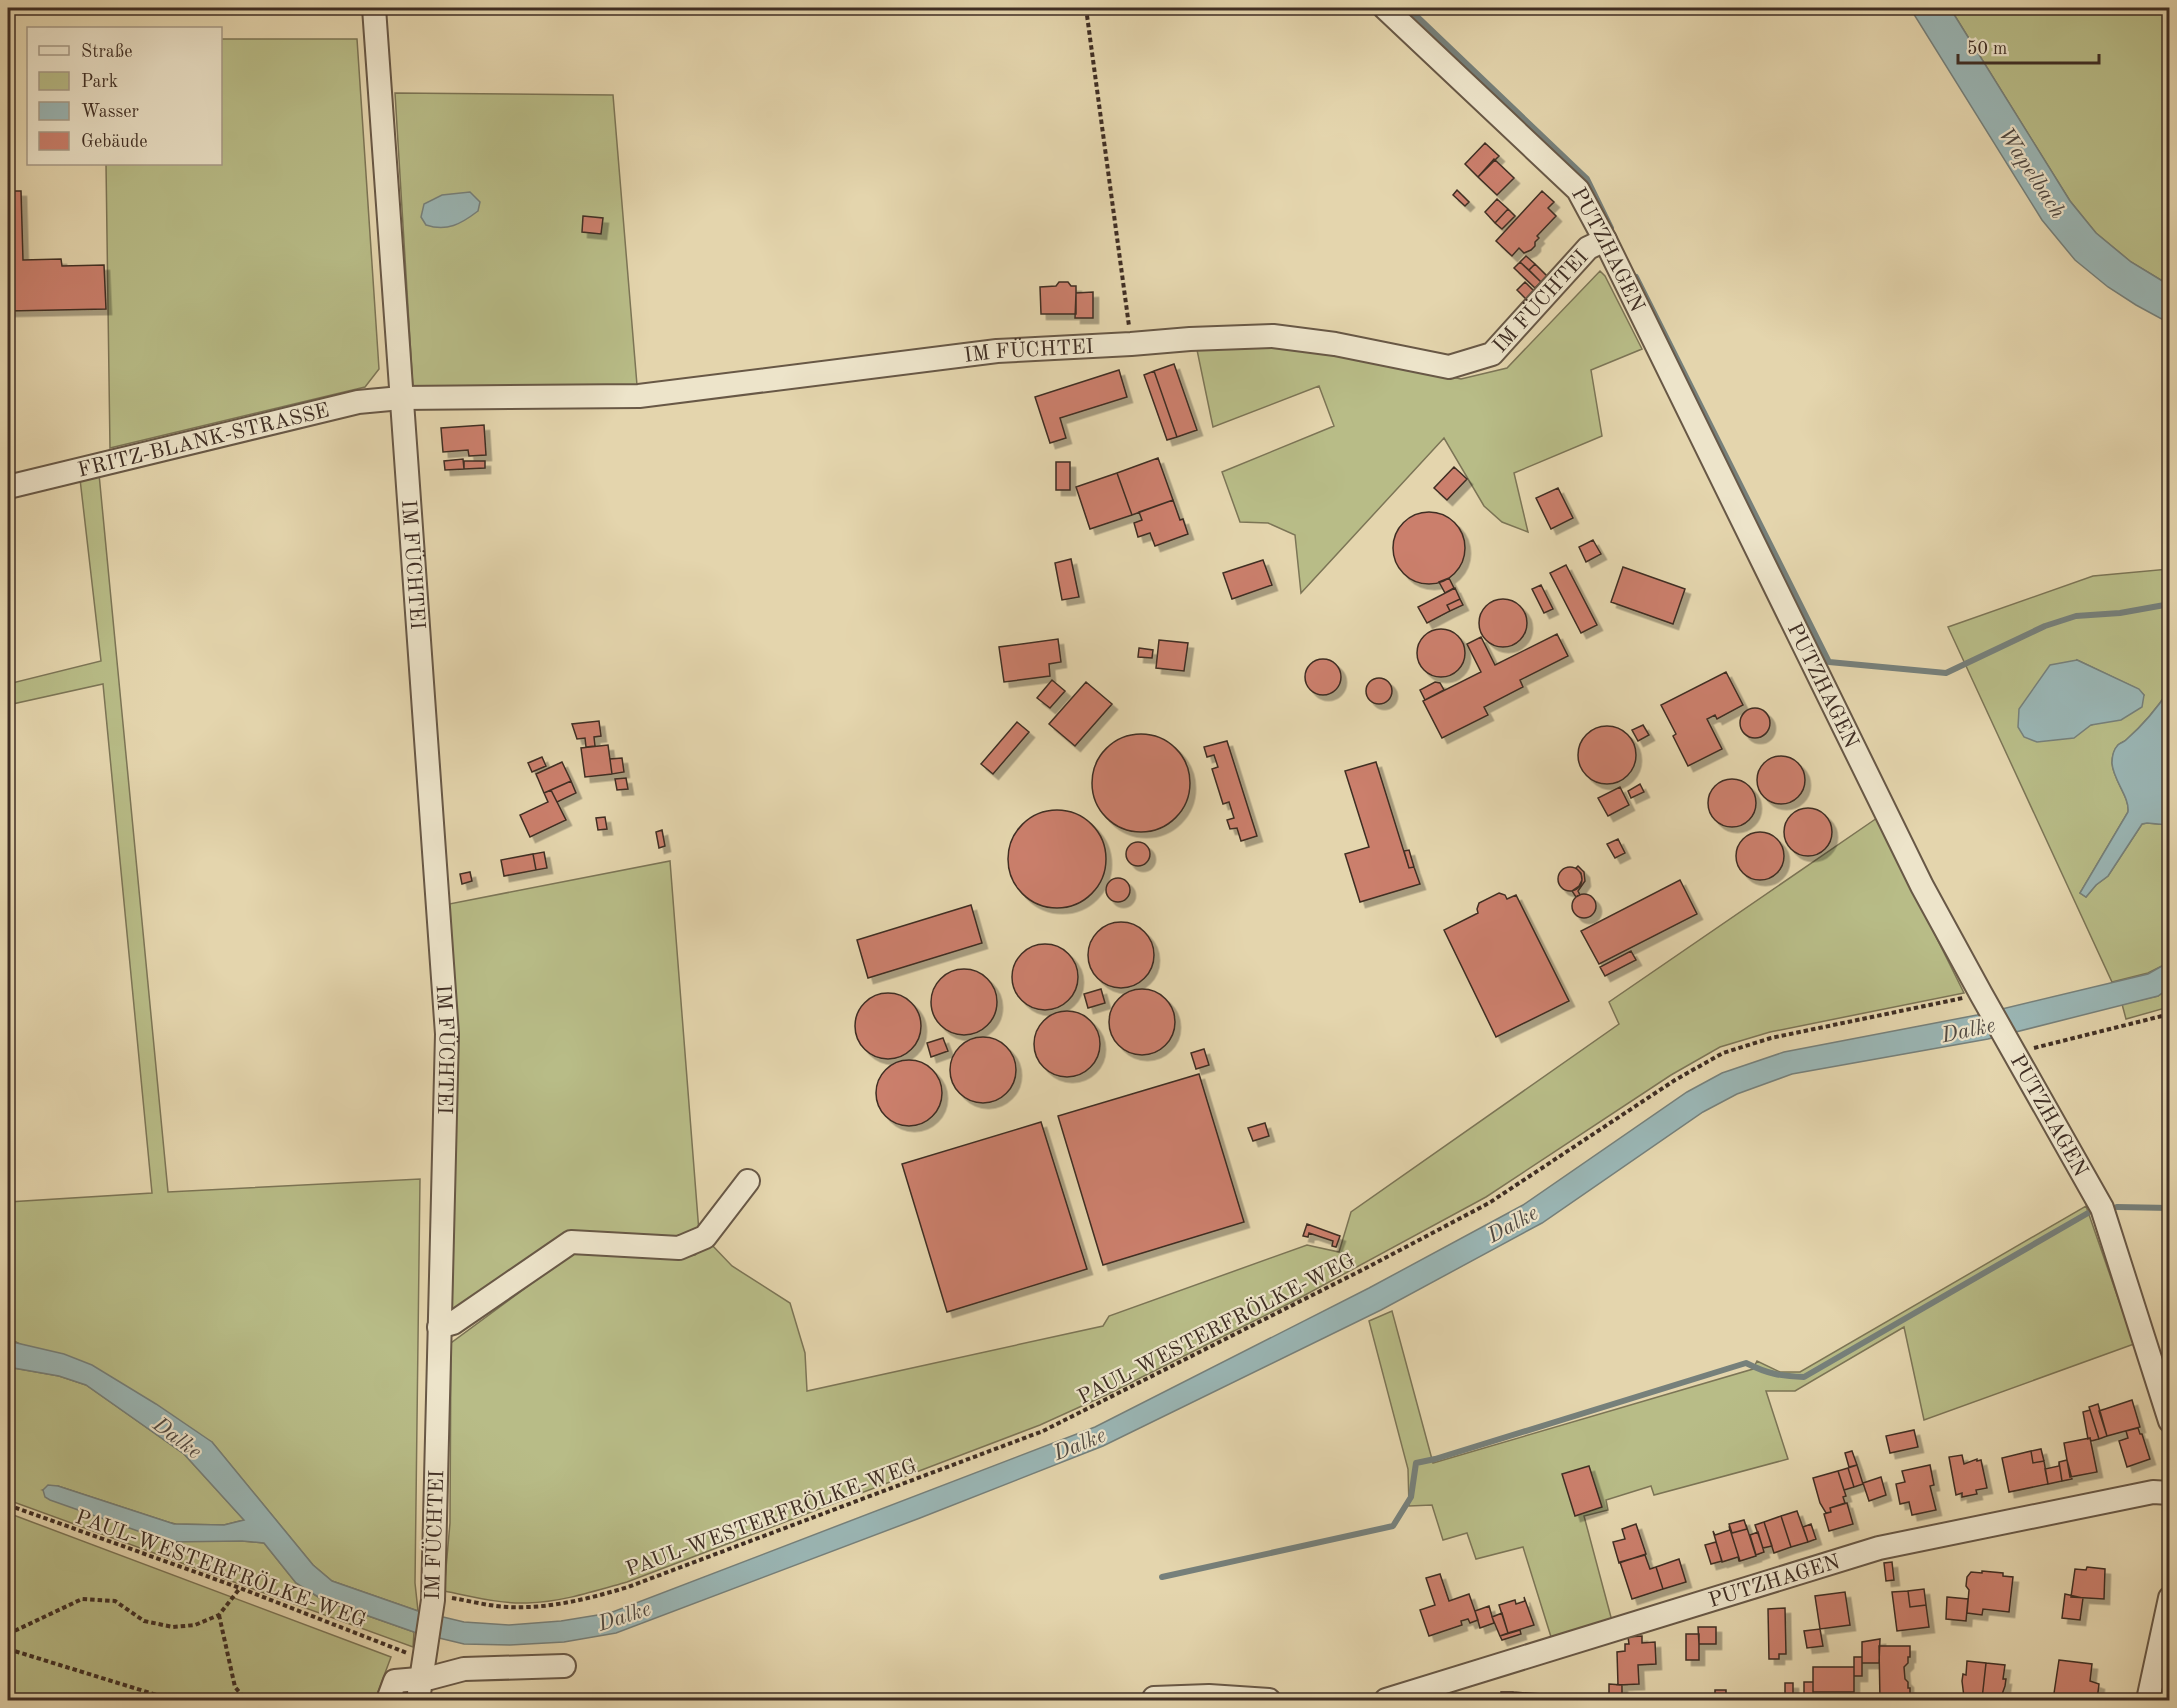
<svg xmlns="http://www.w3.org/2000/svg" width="2177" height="1708" viewBox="0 0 2177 1708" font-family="'Old Standard TT',serif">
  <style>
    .green { fill: #b8bc87; stroke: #7c7556; stroke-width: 1.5; fill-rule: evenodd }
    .water { fill: #9ab6b5; stroke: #76807b; stroke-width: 1.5 }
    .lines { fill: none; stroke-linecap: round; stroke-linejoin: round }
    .stream { stroke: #76807b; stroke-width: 6 }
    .building { fill: #cb7f6c; stroke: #3f2e24; stroke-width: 1.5; filter: url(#shadow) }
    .minor-casing { stroke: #685846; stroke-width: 26 }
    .path { stroke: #3f2e24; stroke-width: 4; stroke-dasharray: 4.5 3; stroke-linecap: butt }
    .minor { stroke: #ede4ca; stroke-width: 22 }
    .labels { text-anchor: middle; stroke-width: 4.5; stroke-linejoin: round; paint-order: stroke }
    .street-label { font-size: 21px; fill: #3f2e24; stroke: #ede4ca }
    .water-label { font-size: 22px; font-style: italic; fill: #514941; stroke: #ede4ca }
  </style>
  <defs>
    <filter id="shadow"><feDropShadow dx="5.5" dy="5.5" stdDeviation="0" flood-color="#0004"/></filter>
  </defs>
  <rect width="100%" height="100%" fill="#e4d5ad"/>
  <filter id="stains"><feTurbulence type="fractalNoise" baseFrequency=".00333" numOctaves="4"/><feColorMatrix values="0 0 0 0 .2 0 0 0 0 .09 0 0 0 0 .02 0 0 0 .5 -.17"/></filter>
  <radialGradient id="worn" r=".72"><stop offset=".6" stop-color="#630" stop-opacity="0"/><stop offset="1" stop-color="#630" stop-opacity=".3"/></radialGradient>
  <path class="green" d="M 1950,8 L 2169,8 L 2169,285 L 2131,262 L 2096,233 L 2070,201 Z
    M 221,39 L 357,39 L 379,369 L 365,387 L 110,448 L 106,164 L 220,164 Z
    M 395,93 L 613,95 L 637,385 L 413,390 Z
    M 1600,271 L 1605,276 L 1642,349 L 1591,370 L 1602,436 L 1514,473 L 1528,532 L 1502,522 L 1484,506 L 1444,438 L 1301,593 L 1295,535 L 1268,523 L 1240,522 L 1222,472 L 1334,426 L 1319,386 L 1213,427 L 1197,350 L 1275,343 L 1334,351 L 1461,379 L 1507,368 Z
    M 99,474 L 168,1192 L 420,1179 L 415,1583 L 418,1611 L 332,1581 L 313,1565 L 212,1442 L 16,1342 L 8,1341 L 8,1202 L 152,1193 L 103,684 L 8,705 L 8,684 L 101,661 L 80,479 Z
    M 2169,569 L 2169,690 C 2158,707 2142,726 2126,740 C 2124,742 2120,743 2118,745 C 2114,750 2112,757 2112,763 C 2113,780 2130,797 2128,812 L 2080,893 L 2086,897 L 2096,885 L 2108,876 L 2142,824 L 2147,823 L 2169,825 L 2170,962 L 2148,973 L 2112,982 L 1948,627 L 2093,576 ZM 2077,660 L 2138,689 L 2144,695 L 2100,722 L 2091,725 Z
    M 1877,818 L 1964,993 L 1770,1032 L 1720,1047 L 1671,1075 L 1486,1197 L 1294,1301 L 1106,1395 L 1040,1425 L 627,1582 C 595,1591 562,1602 527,1603 C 499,1604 471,1596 444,1591 L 450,1523 L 451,1343 L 574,1252 L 678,1258 L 695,1255 L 710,1243 L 732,1266 L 790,1303 L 805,1353 L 807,1391 L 1103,1326 L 1109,1316 L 1307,1245 L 1339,1252 L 1351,1212 L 1619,1024 L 1609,1002 Z
    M 670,861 L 699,1232 L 678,1240 L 570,1235 L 462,1306 L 452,1309 L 457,1036 L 449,904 Z
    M 2169,988 L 2169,1007 L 2126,1019 L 2122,1004 L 2158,996 Z
    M 2086,1206 L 2134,1344 L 1924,1420 L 1904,1327 L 1795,1391 L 1766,1391 L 1788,1459 L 1654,1495 L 1651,1486 L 1606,1500 L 1608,1510 L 1584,1516 L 1612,1621 L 1552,1640 L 1523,1547 L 1476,1559 L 1467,1533 L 1443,1540 L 1432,1505 L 1409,1506 L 1408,1469 L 1369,1321 L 1392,1311 L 1433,1463 L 1753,1369 L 1757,1361 L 1780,1372 L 1800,1372 Z
    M 8,1367 L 59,1376 L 86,1385 L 184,1454 L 244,1520 L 224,1525 L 174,1524 L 58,1486 L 43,1490 L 242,1541 L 264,1543 L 296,1583 L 323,1600 L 414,1632 L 413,1647 L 8,1500 Z
    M 8,1513 L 391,1657 L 375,1700 L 8,1700 Z"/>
  <path class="water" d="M 1910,8 L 1950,8 L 2070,201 L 2096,233 L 2131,262 L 2169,285 L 2169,323 L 2136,305 L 2108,287 L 2075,260 L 2042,220 Z
    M 470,192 L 480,202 L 478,211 C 461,224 447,232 426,225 L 421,217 L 424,204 L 442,195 Z
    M 2077,660 L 2139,689 L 2144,695 L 2142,707 L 2121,720 L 2091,725 L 2074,738 L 2037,742 L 2024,737 L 2018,727 L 2019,709 L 2050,665 Z
    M 2169,690 L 2169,825 L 2147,823 L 2142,824 L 2108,876 L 2096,885 L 2086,897 L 2080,893 L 2128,812 C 2130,797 2113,780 2112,763 C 2112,757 2114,749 2118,745 C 2120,743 2124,742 2126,740 C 2142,726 2158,707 2169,690 Z
    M 2169,962 L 2169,988 L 2158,996 L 1988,1039 L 1792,1074 L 1737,1094 L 1703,1112 L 1542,1223 L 1381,1310 L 1103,1446 L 920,1518 L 616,1633 L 564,1642 L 510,1645 L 464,1644 L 414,1632 L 323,1600 L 296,1583 L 264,1543 L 242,1541 L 169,1542 L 50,1500 L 45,1497 L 43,1490 L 48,1485 L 58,1486 L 174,1524 L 224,1525 L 244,1520 L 184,1454 L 86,1385 L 59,1376 L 8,1367 L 8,1341 L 64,1354 L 92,1365 L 156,1404 L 212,1442 L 313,1565 L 332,1581 L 418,1611 L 464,1622 L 509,1625 L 561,1621 L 610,1613 L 1095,1427 L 1369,1288 L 1523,1205 L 1687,1092 L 1722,1073 L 1784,1052 L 1977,1015 L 2148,974 Z"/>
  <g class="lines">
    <path class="stream" d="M 1408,8 L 1587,179 L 1611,228
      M 1636,277 L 1829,662 L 1946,673 L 2045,626 L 2076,616 L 2120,613 L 2170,604
      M 2117,1207 L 2170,1208
      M 1162,1577 L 1393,1526 L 1411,1497 L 1416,1463 L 1435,1459 L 1746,1363 C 1768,1374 1780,1376 1804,1377 L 2088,1213"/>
  </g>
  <path class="building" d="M 1485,143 L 1499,156 L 1478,177 L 1465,164 Z
    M 1494,159 L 1514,178 L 1497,195 L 1478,177 Z
    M 1457,190 L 1469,202 L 1465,206 L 1453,195 Z
    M 8,191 L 21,191 L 23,260 L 61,259 L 62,266 L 104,265 L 106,309 L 8,311 Z
    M 1542,191 L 1554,202 L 1548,208 L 1556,216 L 1537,236 L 1539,238 L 1535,242 L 1535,246 L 1531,250 L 1524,253 L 1519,248 L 1512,256 L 1496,241 Z
    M 1497,199 L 1508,209 L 1495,223 L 1485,212 Z
    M 1508,209 L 1515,216 L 1502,229 L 1495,223 Z
    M 583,216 L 603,218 L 601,234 L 582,232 Z
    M 1526,256 L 1535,264 L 1529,270 L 1520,262 Z
    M 1520,262 L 1541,282 L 1535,288 L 1514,268 Z
    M 1535,264 L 1547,276 L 1541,282 L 1529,270 Z
    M 1059,282 L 1068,282 L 1071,286 L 1076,286 L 1076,314 L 1041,314 L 1040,287 L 1056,286 Z
    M 1525,282 L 1534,291 L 1526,299 L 1517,290 Z
    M 1093,292 L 1093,318 L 1075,318 L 1076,293 Z
    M 1174,364 L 1197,430 L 1177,437 L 1154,371 Z
    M 1119,370 L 1127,397 L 1060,418 L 1066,438 L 1050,443 L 1035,397 Z
    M 1154,371 L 1177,437 L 1167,440 L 1144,375 Z
    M 484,425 L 486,455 L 469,456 L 468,450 L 443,452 L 441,428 Z
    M 1158,458 L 1173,500 L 1132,515 L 1117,473 Z
    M 463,459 L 464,469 L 445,470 L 444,461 Z
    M 464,461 L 485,461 L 485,468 L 464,469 Z
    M 1056,462 L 1070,462 L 1070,490 L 1056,490 Z
    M 1454,467 L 1467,479 L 1447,500 L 1434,488 Z
    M 1117,473 L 1132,515 L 1090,529 L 1076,487 Z
    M 1558,488 L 1573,518 L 1551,529 L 1536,498 Z
    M 1173,500 L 1180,520 L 1183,519 L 1188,534 L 1155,546 L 1150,533 L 1138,537 L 1134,523 L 1142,520 L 1139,512 Z
    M1393 548a36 36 0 1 1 72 0a36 36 0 1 1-72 0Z
    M 1593,540 L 1601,554 L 1586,562 L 1579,547 Z
    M 1071,559 L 1079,597 L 1062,600 L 1055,563 Z
    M 1263,560 L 1272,585 L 1232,599 L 1223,573 Z
    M 1566,565 L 1597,625 L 1581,633 L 1550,573 Z
    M 1623,567 L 1685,589 L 1673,624 L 1611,602 Z
    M 1449,578 L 1454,588 L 1445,593 L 1439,582 Z
    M 1541,585 L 1553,609 L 1544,613 L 1532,589 Z
    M 1455,588 L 1460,599 L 1447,605 L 1450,611 L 1427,623 L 1418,607 Z
    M 1460,599 L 1463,605 L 1450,611 L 1447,605 Z
    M1479 623a24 24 0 1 1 48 0a24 24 0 1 1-48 0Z
    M1417 653a24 24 0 1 1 48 0a24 24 0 1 1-48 0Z
    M 1557,634 L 1568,656 L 1520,680 L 1523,687 L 1484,707 L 1488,715 L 1442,738 L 1423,701 L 1481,672 L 1467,644 L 1481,637 L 1495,665 Z
    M 1058,639 L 1061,662 L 1049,664 L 1050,676 L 1004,682 L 999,647 Z
    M 1159,640 L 1188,643 L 1184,671 L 1156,668 Z
    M 1139,648 L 1153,650 L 1152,658 L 1138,657 Z
    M1305 677a18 18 0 1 1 36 0a18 18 0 1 1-36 0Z
    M 1726,672 L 1743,705 L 1717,719 L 1715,715 L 1707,719 L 1722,749 L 1688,766 L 1673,736 L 1676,734 L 1661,705 Z
    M1366 691a13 13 0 1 1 26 0a13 13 0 1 1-26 0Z
    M 1052,680 L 1065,691 L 1050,708 L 1037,698 Z
    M 1086,682 L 1112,704 L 1075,746 L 1049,724 Z
    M 1435,682 L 1440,683 L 1444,690 L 1425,700 L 1420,690 Z
    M1740 723a15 15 0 1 1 30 0a15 15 0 1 1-30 0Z
    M 599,721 L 601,736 L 594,737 L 595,746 L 586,747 L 585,738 L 577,739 L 572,724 Z
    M 1017,722 L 1029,732 L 993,774 L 981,764 Z
    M 1643,725 L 1649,735 L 1638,741 L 1632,730 Z
    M1578 755a29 29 0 1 1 58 0a29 29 0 1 1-58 0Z
    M1092 783a49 49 0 1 1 98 0a49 49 0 1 1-98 0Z
    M 1227,741 L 1257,836 L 1241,841 L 1237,828 L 1230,829 L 1227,820 L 1234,818 L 1229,802 L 1223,804 L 1212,769 L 1218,767 L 1214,755 L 1207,757 L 1204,747 Z
    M 608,745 L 612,774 L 585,777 L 581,748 Z
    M1757 780a24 24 0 1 1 48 0a24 24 0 1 1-48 0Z
    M 542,757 L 546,766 L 532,772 L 528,763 Z
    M 622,758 L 624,772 L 612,774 L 610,759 Z
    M 562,762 L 571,781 L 544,793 L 536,774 Z
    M 1376,762 L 1409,868 L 1414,867 L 1420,884 L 1360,902 L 1345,854 L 1369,847 L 1345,771 Z
    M 626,778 L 628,789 L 617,790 L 615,779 Z
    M1708 803a24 24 0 1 1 48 0a24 24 0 1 1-48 0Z
    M 571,781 L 576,793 L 557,802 L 551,790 Z
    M 1640,784 L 1644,792 L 1631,798 L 1628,791 Z
    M 1620,787 L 1629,805 L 1608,816 L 1598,798 Z
    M 551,790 L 566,820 L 530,837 L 520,815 L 548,802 L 544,793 Z
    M1784 832a24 24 0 1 1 48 0a24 24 0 1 1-48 0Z
    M1008 859a49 49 0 1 1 98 0a49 49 0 1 1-98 0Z
    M 605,817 L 607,829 L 598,830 L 596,818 Z
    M 662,830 L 665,846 L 659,848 L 656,832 Z
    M1736 856a24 24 0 1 1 48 0a24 24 0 1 1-48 0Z
    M 1618,839 L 1625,853 L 1615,858 L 1607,844 Z
    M1126 854a12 12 0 1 1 24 0a12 12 0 1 1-24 0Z
    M 1409,850 L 1414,867 L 1409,868 L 1404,851 Z
    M 544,852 L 547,868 L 536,870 L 533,854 Z
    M 533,854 L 536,870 L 504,876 L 501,860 Z
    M 1578,866 L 1584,872 L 1585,881 L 1578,891 L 1580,895 L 1576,897 L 1572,891 L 1579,886 L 1582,880 L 1581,873 L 1576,868 Z
    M1558 879a12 12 0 1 1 24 0a12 12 0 1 1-24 0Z
    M 470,872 L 472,881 L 462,884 L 460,874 Z
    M1106 890a12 12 0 1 1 24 0a12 12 0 1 1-24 0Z
    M 1680,880 L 1697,914 L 1599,964 L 1581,931 Z
    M 1499,893 L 1505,895 L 1507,899 L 1516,895 L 1569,1001 L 1496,1037 L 1444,930 L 1478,913 L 1477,909 L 1479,903 Z
    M1572 906a12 12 0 1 1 24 0a12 12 0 1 1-24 0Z
    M 971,905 L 982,943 L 868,978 L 857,940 Z
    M1088 955a33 33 0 1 1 66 0a33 33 0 1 1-66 0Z
    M1012 977a33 33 0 1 1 66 0a33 33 0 1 1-66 0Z
    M 1631,951 L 1636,960 L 1605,976 L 1600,967 Z
    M931 1002a33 33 0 1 1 66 0a33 33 0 1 1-66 0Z
    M1109 1022a33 33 0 1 1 66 0a33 33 0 1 1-66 0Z
    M 1101,989 L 1105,1003 L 1088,1008 L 1084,994 Z
    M855 1026a33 33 0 1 1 66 0a33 33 0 1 1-66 0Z
    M1034 1044a33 33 0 1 1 66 0a33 33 0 1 1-66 0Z
    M950 1070a33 33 0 1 1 66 0a33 33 0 1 1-66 0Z
    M 943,1038 L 948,1051 L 931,1057 L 927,1043 Z
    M 1204,1049 L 1209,1065 L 1196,1069 L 1191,1053 Z
    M876 1093a33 33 0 1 1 66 0a33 33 0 1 1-66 0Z
    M 1199,1074 L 1244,1222 L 1103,1265 L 1058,1116 Z
    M 1041,1122 L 1087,1269 L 947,1312 L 902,1164 Z
    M 1265,1123 L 1269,1136 L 1253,1141 L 1248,1128 Z
    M 1307,1224 L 1340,1236 L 1336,1247 L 1332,1246 L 1333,1241 L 1309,1233 L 1308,1237 L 1303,1236 Z
    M 2132,1400 L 2140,1427 L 2107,1436 L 2099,1411 Z
    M 2098,1404 L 2107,1436 L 2099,1439 L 2089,1407 Z
    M 2090,1410 L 2099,1439 L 2091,1441 L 2090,1438 L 2088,1439 L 2083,1412 Z
    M 2138,1428 L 2140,1434 L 2142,1434 L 2150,1459 L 2127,1467 L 2119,1441 L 2128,1438 L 2126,1431 Z
    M 1914,1430 L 1918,1447 L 1890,1453 L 1886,1436 Z
    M 2090,1438 L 2097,1472 L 2070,1477 L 2064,1443 Z
    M 2041,1449 L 2044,1461 L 2033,1463 L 2031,1451 Z
    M 1852,1451 L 1857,1465 L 1849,1467 L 1845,1453 Z
    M 2031,1451 L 2033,1463 L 2044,1461 L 2048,1484 L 2009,1492 L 2002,1458 Z
    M 1962,1455 L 1964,1464 L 1977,1459 L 1977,1461 L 1981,1460 L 1987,1488 L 1976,1490 L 1977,1494 L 1962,1497 L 1962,1493 L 1956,1495 L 1949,1457 Z
    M 2067,1460 L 2072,1479 L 2062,1481 L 2059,1462 Z
    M 2059,1462 L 2062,1481 L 2048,1484 L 2045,1469 L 2059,1466 Z
    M 1857,1465 L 1863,1484 L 1854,1487 L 1848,1468 Z
    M 1930,1465 L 1934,1485 L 1930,1486 L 1936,1510 L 1912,1515 L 1909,1502 L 1900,1504 L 1896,1484 L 1905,1482 L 1902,1471 Z
    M 1589,1466 L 1602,1507 L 1575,1516 L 1562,1474 Z
    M 1848,1468 L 1854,1487 L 1844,1490 L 1838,1471 Z
    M 1838,1471 L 1846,1496 L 1843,1497 L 1845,1503 L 1830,1508 L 1831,1512 L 1826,1513 L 1820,1503 L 1813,1478 Z
    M 1881,1477 L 1886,1495 L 1869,1501 L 1863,1483 Z
    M 1847,1503 L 1853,1524 L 1829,1531 L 1824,1514 L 1831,1512 L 1830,1508 Z
    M 1797,1511 L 1808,1542 L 1791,1547 L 1781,1516 Z
    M 1781,1516 L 1791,1547 L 1774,1553 L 1764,1522 Z
    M 1744,1520 L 1747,1529 L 1732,1533 L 1729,1524 Z
    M 1764,1522 L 1772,1546 L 1763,1548 L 1755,1525 Z
    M 1636,1524 L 1646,1554 L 1619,1563 L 1613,1542 L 1625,1539 L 1622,1529 Z
    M 1811,1524 L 1816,1539 L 1808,1542 L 1803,1527 Z
    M 1746,1525 L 1756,1556 L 1740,1561 L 1729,1526 L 1732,1533 L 1747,1529 Z
    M 1729,1526 L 1740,1561 L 1739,1561 L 1738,1557 L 1722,1562 L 1713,1531 L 1715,1535 L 1730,1530 Z
    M 1758,1532 L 1764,1552 L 1756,1555 L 1750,1535 Z
    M 1716,1542 L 1722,1561 L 1711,1564 L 1705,1545 Z
    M 1645,1555 L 1650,1569 L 1656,1567 L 1663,1589 L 1632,1599 L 1620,1562 Z
    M 1679,1559 L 1686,1582 L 1663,1589 L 1656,1567 Z
    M 1892,1562 L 1894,1580 L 1886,1581 L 1884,1563 Z
    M 2087,1567 L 2105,1569 L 2104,1599 L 2071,1597 L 2075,1569 L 2086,1570 Z
    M 1982,1571 L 2003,1573 L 2003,1576 L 2013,1577 L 2009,1612 L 1983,1609 L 1982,1615 L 1967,1613 L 1969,1590 L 1966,1586 L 1967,1577 L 1971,1572 L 1982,1573 Z
    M 1440,1574 L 1449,1601 L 1469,1594 L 1478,1620 L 1470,1623 L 1468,1619 L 1461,1621 L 1462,1625 L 1429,1636 L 1420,1610 L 1435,1605 L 1426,1578 Z
    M 1924,1589 L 1926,1605 L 1910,1607 L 1908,1591 Z
    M 1908,1591 L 1910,1607 L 1926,1605 L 1929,1627 L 1897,1631 L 1892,1592 Z
    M 1845,1592 L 1850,1625 L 1820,1629 L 1815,1596 Z
    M 2065,1594 L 2083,1598 L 2080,1620 L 2062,1618 Z
    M 1524,1597 L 1534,1625 L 1508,1633 L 1499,1605 L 1515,1600 L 1516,1604 L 1525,1601 Z
    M 1947,1597 L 1968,1599 L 1966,1621 L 1946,1619 Z
    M 1489,1606 L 1494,1623 L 1480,1628 L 1475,1611 Z
    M 1785,1608 L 1786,1654 L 1779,1654 L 1779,1659 L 1769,1659 L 1768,1609 Z
    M 1502,1613 L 1508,1633 L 1500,1636 L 1492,1617 Z
    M 1698,1627 L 1716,1627 L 1716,1644 L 1699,1644 Z
    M 1820,1629 L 1823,1646 L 1807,1648 L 1804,1631 Z
    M 1520,1630 L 1521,1634 L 1502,1640 L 1500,1636 Z
    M 1686,1634 L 1699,1634 L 1699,1660 L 1686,1660 Z
    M 1642,1636 L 1642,1643 L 1655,1642 L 1656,1664 L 1638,1665 L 1639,1684 L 1618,1685 L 1617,1652 L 1625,1651 L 1625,1644 L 1629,1644 L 1628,1637 Z
    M 1880,1639 L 1879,1663 L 1862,1663 L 1862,1642 Z
    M 1879,1646 L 1910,1646 L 1910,1657 L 1908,1657 L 1908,1663 L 1904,1667 L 1905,1679 L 1908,1682 L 1908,1688 L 1910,1688 L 1910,1700 L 1880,1700 Z
    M 1854,1657 L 1862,1657 L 1862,1676 L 1854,1676 Z
    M 2059,1660 L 2092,1664 L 2090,1681 L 2099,1684 L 2097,1700 L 2053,1700 Z
    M 1967,1661 L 1986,1663 L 1982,1699 L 1964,1697 L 1962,1681 L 1963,1674 L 1966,1675 Z
    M 1986,1663 L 2005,1665 L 2003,1679 L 2006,1679 L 2005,1686 L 2000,1700 L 1982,1699 Z
    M 1813,1667 L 1854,1667 L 1854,1692 L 1813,1692 Z
    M 1804,1682 L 1813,1682 L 1813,1695 L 1804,1695 Z
    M 1785,1683 L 1793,1683 L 1793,1699 L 1785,1699 Z
    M 1609,1684 L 1622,1685 L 1622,1698 L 1609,1698 Z
    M 1715,1690 L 1726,1690 L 1726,1700 L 1715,1700 Z
    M 1501,1692 L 1513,1692 L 1513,1700 L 1501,1700 Z
    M 1513,1692 L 1557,1695 L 1557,1700 L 1513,1700 Z
    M 1557,1695 L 1578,1695 L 1578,1700 L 1557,1700 Z"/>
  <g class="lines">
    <defs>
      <g id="minor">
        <path id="s1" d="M 374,8 L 447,1034 L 433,1600 L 418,1700"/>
        <path id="s2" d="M 1385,8 L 1578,190 L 1605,240 L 1922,886 L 1981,994 L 2102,1208 L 2170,1421"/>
        <path id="s3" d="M 8,487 L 358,402 L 401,398 L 639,396 L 997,351 L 1131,344 L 1190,339 L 1273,336 L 1335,344 L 1449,367 L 1492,354 L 1588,248 L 1605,240"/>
        <path d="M 439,1327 L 453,1323 L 571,1242 L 679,1248 L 705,1237 L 748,1181"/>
        <path d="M 1154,1698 L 1209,1696 L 1269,1700"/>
        <path d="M 388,1700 L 395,1681 L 430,1678 L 464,1669 L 564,1666"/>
        <path id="s4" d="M 1386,1700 L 1879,1548 L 2153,1492 L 2170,1493"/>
        <path d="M 2148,1700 L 2170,1598"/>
      </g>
    </defs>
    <use href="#minor" class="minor-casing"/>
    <path class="path" d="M 1086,8 L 1129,326
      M 2034,1048 L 2170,1014
      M 8,1505 L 240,1588 L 407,1653
      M 452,1598 C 470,1601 489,1606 507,1607 C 549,1609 588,1599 628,1587 L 1043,1431 L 1368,1267 L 1489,1203 L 1675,1080 L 1723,1053 L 1771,1038 L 1963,998
      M 219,1615 L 235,1687 L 246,1700
      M 8,1634 L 82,1599 L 115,1601 L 144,1621 L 173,1627 L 195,1625 L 219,1615 L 240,1588
      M 8,1649 L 173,1700"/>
    <use href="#minor" class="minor"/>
  </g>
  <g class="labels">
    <g class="street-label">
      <text dy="7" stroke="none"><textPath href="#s2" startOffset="332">PUTZHAGEN</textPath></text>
      <text dy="7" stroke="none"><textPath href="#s3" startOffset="1574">IM FÜCHTEI</textPath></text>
      <text dy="7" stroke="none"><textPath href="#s3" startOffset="1034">IM FÜCHTEI</textPath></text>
      <text dy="7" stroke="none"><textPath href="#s3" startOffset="201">FRITZ-BLANK-STRASSE</textPath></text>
      <text dy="7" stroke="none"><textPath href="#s1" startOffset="558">IM FÜCHTEI</textPath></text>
      <text dy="7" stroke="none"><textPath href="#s2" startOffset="818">PUTZHAGEN</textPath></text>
      <text dy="7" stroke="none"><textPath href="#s1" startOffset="1044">IM FÜCHTEI</textPath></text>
      <text dy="7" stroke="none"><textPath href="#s2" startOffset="1304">PUTZHAGEN</textPath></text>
      <text transform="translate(1216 1328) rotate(-27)" y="7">PAUL-WESTERFRÖLKE-WEG</text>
      <text transform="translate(771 1517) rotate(-20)" y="7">PAUL-WESTERFRÖLKE-WEG</text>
      <text transform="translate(434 1535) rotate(-88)" y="7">IM FÜCHTEI</text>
      <text transform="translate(221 1568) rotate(20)" y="7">PAUL-WESTERFRÖLKE-WEG</text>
      <text dy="7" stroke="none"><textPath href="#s4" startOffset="406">PUTZHAGEN</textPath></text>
    </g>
    <g class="water-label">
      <text transform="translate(2033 172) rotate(57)" y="8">Wapelbach</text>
      <text transform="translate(1968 1029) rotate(-12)" y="8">Dalke</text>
      <text transform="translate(1512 1223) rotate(-29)" y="8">Dalke</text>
      <text transform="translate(178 1437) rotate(37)" y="8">Dalke</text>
      <text transform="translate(1079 1443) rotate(-22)" y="8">Dalke</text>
      <text transform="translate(624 1615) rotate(-18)" y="8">Dalke</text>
    </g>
  </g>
  <rect width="2177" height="1708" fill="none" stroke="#e4d5ad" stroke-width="30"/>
  <rect x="9" y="9" width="2159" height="1690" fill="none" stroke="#3f2e24" stroke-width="3"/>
  <rect x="15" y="15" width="2147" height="1678" fill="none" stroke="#3f2e24" stroke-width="1.5"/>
  <rect x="27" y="27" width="195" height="138" fill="#ede4ca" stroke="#a79b88" stroke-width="1.5"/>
  <rect x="39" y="46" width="30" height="9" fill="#ede4ca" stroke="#a79b88" stroke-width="1.5"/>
  <text x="81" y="57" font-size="18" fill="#3f2e24">Straße</text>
  <rect x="39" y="72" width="30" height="18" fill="#b8bc87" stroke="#a79b88" stroke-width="1.5"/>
  <text x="81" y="87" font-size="18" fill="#3f2e24">Park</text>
  <rect x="39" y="102" width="30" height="18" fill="#9ab6b5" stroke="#a79b88" stroke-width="1.5"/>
  <text x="81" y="117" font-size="18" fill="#3f2e24">Wasser</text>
  <rect x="39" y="132" width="30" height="18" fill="#cb7f6c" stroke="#a79b88" stroke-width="1.5"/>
  <text x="81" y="147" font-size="18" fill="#3f2e24">Gebäude</text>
  <path d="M1958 54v9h141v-9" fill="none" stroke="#3f2e24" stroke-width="3"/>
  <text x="1967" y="54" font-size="18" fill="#3f2e24" stroke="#ede4ca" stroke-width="4.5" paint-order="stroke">50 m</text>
  <rect width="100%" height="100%" filter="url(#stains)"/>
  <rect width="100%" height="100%" fill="url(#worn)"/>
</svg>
